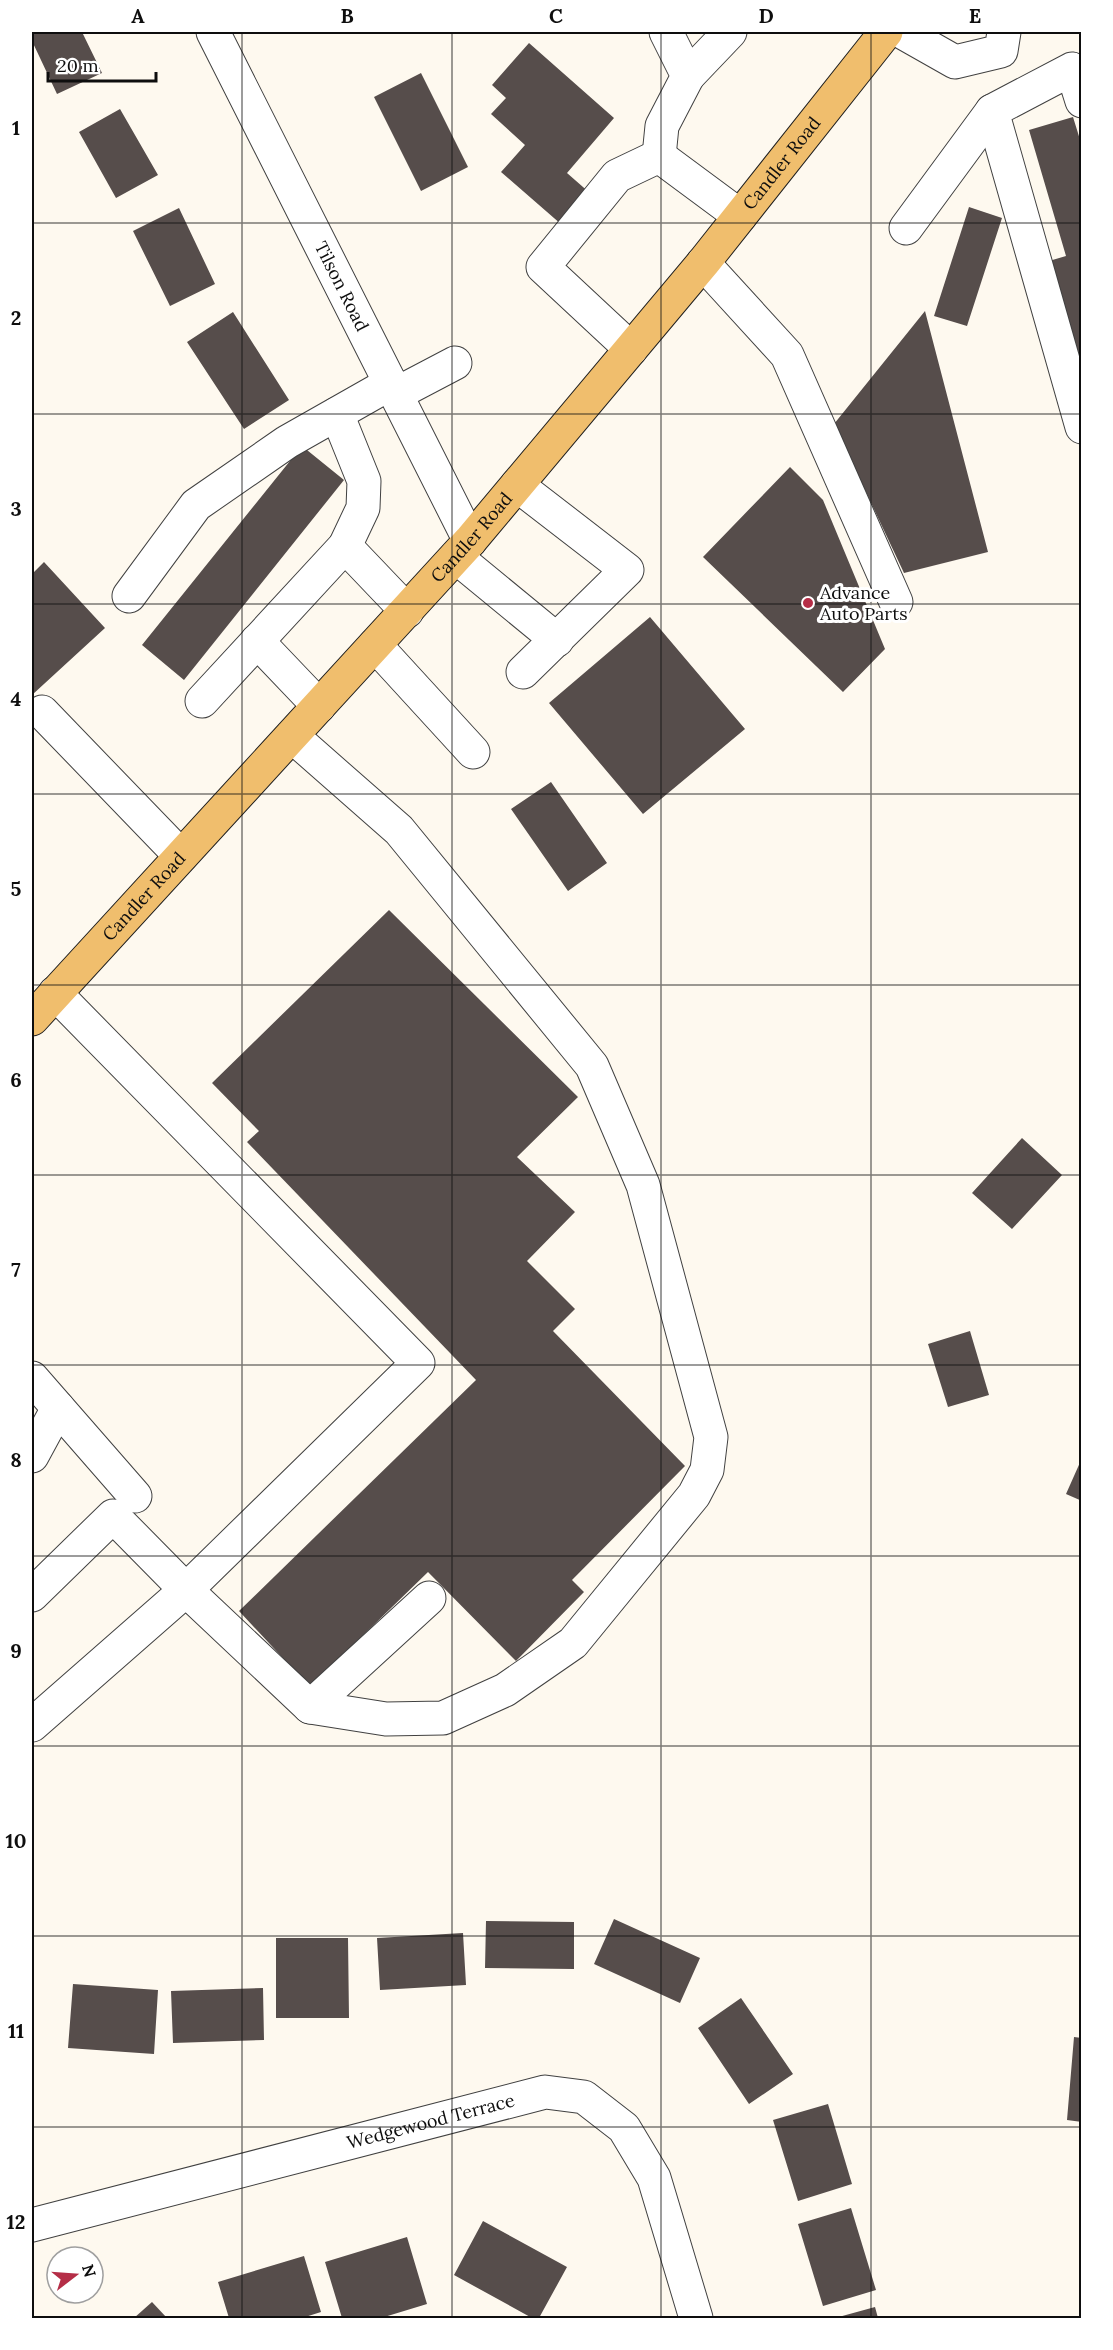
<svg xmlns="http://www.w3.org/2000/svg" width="1113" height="2350" viewBox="0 0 1113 2350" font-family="Lora,serif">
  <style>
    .building { fill: #564d4b }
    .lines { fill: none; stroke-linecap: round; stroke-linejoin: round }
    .minor-casing { stroke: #414141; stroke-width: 35 }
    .major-casing { stroke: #1f1f1f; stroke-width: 35 }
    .minor { stroke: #fff; stroke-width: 33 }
    .major { stroke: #f0be6d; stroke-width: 33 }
    .grid { fill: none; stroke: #0e0e0e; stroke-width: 1.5; stroke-opacity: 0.55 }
    .poi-dot { fill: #b52e47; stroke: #fff; stroke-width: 2 }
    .labels { text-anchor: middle; stroke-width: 6; stroke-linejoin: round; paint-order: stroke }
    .street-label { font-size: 18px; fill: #0e0e0e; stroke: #fff }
    .poi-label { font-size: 18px; fill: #0e0e0e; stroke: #fff; text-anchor: start }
    .neatline { fill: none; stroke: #0e0e0e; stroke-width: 2 }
    .grid-label { font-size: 20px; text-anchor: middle; font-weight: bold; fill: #0e0e0e }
  </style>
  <rect width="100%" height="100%" fill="#fef9ef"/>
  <path class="building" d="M 32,32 L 82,32 L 102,73 L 57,94 L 32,41 Z
    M 529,43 L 614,118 L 567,173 L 591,194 L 562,225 L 501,172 L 525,145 L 491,114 L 506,98 L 492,85 Z
    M 421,73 L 468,167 L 421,191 L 374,97 Z
    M 120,109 L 158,175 L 116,198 L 79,132 Z
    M 1073,117 L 1082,146 L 1082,368 L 1049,261 L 1066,256 L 1029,130 Z
    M 969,207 L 1002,218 L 967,326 L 934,316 Z
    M 179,208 L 215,284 L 170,306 L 133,231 Z
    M 925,311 L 988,552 L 904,573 L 834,424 Z
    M 233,312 L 289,400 L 244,429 L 187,342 Z
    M 302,446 L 344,480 L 184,680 L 142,645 Z
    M 790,467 L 823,500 L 885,649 L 843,692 L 703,557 Z
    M 44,562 L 105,628 L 32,695 L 32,574 Z
    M 650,617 L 745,729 L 643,814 L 549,703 Z
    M 551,782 L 607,863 L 568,891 L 511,809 Z
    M 389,910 L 578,1097 L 517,1157 L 575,1212 L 527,1261 L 575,1309 L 553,1331 L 685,1466 L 572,1580 L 584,1592 L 516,1661 L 428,1572 L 310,1687 L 239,1611 L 476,1380 L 247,1142 L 259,1131 L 212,1083 Z
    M 1022,1138 L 1062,1175 L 1012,1229 L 972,1193 Z
    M 970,1331 L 989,1395 L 948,1407 L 928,1344 Z
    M 1082,1458 L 1082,1501 L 1066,1494 Z
    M 614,1919 L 700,1958 L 680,2003 L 594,1964 Z
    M 486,1921 L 574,1922 L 574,1969 L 485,1968 Z
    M 463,1933 L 466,1985 L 380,1990 L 377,1938 Z
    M 276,1938 L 348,1938 L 349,2018 L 276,2018 Z
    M 73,1984 L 158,1990 L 154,2054 L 68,2048 Z
    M 263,1988 L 264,2040 L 173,2043 L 171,1991 Z
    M 741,1998 L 793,2074 L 749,2104 L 698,2028 Z
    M 1074,2037 L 1082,2038 L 1082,2122 L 1067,2120 Z
    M 828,2104 L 852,2184 L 798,2201 L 773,2120 Z
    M 851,2208 L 876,2290 L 823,2306 L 798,2224 Z
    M 483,2221 L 567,2267 L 539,2318 L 532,2318 L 454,2275 Z
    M 407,2237 L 427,2304 L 381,2318 L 342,2318 L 325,2262 Z
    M 304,2256 L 321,2312 L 302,2318 L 229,2318 L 218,2282 Z
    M 152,2302 L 167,2318 L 134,2318 Z
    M 875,2307 L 878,2318 L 835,2318 Z"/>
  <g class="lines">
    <defs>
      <g id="minor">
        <path id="s1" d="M 213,32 L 470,541"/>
        <path d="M 902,32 L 955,62 L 1001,51 L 1004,32"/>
        <path d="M 688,76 L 730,32"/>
        <path d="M 1082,101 L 1072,69 L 992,111 L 1082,427"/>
        <path d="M 659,156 L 662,126 L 688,76 L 666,32"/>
        <path d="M 659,156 L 740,216"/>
        <path d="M 906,228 L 992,111"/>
        <path d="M 703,263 L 787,355 L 896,602"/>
        <path d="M 631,349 L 543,267 L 617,176 L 659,156"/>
        <path d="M 396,394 L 455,363"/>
        <path d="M 517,485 L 627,570 L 523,672"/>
        <path d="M 345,546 L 407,611"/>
        <path d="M 456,557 L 557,640"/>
        <path d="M 129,596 L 196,505 L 287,442 L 391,383"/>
        <path d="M 257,641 L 319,706"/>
        <path d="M 375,645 L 473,752"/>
        <path d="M 202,701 L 345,546 L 363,508 L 364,481 L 337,414"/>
        <path d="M 42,712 L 181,856"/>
        <path d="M 32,1378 L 135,1496"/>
        <path d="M 32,1456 L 58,1408"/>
        <path d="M 32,1595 L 113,1516 L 186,1590 L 310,1707 L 386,1719 L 443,1718 L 505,1690 L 573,1643 L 694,1495 L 707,1470 L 711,1437 L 643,1185 L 592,1066 L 399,830 L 292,736"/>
        <path d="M 310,1707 L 429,1598"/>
        <path d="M 32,1725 L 186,1590 L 418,1363 L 55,993"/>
        <path id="s2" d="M 32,2225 L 545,2092 L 584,2097 L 624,2128 L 654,2178 L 696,2318"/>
      </g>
      <g id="major">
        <path id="s3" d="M 32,1019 L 470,541 L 703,263 L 886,32"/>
      </g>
    </defs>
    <use href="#minor" class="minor-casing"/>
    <use href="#major" class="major-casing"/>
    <use href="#minor" class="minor"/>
    <use href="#major" class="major"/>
  </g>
  <path class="grid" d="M 242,32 L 242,2318M 452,32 L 452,2318M 661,32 L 661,2318M 871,32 L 871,2318M 32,223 L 1082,223M 32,414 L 1082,414M 32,604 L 1082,604M 32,794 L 1082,794M 32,985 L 1082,985M 32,1175 L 1082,1175M 32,1365 L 1082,1365M 32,1556 L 1082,1556M 32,1746 L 1082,1746M 32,1936 L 1082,1936M 32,2127 L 1082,2127"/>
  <circle class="poi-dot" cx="808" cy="603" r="6"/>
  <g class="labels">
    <g class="street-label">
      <text dy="6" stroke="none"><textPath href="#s3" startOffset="1138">Candler Road</textPath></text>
      <text dy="6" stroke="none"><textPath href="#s1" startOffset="285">Tilson Road</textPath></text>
      <text dy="6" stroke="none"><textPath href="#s3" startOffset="652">Candler Road</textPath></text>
      <text dy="6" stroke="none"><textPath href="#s3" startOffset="166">Candler Road</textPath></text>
      <text dy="6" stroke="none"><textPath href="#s2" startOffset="412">Wedgewood Terrace</textPath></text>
    </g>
    <g class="poi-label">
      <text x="820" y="599">Advance<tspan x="820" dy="21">Auto Parts</tspan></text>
    </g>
  </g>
  <rect width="1113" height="2350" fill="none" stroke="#ffffff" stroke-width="66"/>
  <g transform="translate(75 2275) rotate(73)"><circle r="28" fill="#ffffff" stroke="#9f9f9f" stroke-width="1.5"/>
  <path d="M0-4.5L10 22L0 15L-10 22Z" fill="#b52e47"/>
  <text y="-9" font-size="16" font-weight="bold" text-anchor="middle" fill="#0e0e0e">N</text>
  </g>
  <path d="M48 72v9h108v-9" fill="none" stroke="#0e0e0e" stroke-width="3"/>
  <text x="57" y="72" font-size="18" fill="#0e0e0e" stroke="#ffffff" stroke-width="4.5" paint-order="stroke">20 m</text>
  <rect x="33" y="33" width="1047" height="2284" class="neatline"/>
  <g class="grid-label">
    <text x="138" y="23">A</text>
    <text x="347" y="23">B</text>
    <text x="556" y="23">C</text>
    <text x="766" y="23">D</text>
    <text x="975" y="23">E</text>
    <text x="16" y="135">1</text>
    <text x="16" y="325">2</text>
    <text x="16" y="516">3</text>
    <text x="16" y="706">4</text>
    <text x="16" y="896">5</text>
    <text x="16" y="1087">6</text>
    <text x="16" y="1277">7</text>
    <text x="16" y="1467">8</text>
    <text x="16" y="1658">9</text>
    <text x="16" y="1848">10</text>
    <text x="16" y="2038">11</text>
    <text x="16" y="2229">12</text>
  </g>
</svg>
